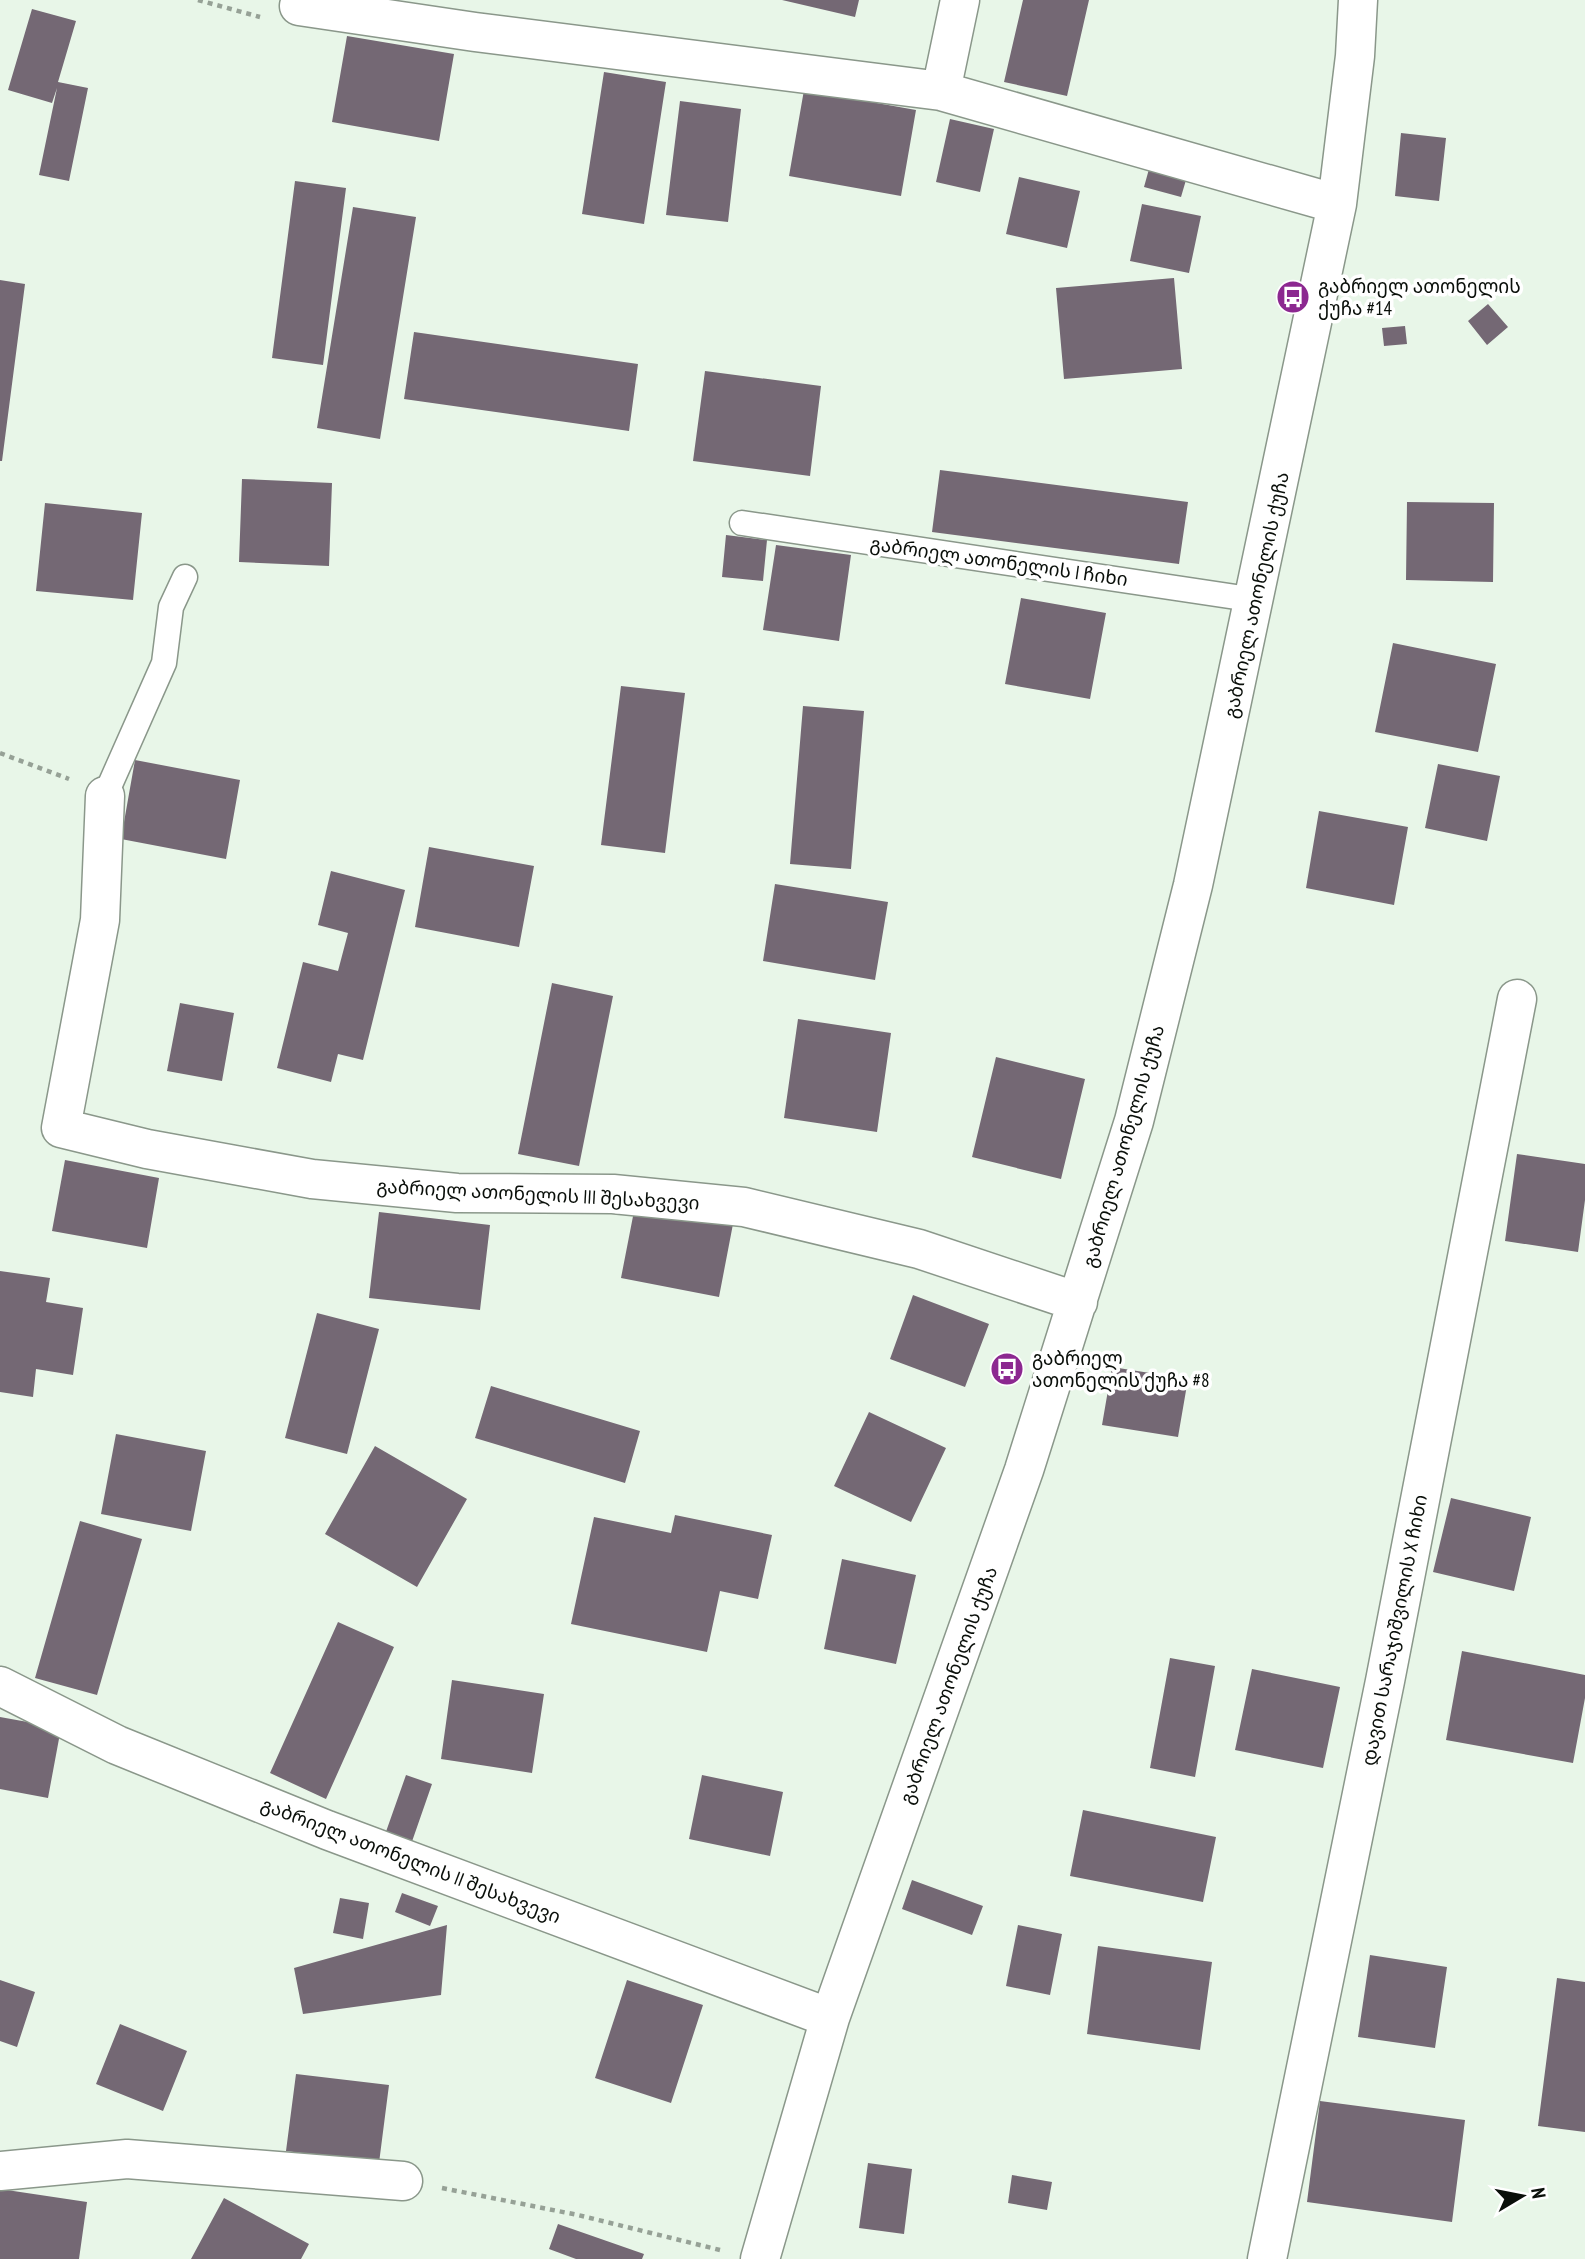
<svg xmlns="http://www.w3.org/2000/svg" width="1585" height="2259" viewBox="0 0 1585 2259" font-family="'PT Sans Narrow','Noto Sans Georgian',sans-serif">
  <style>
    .building { fill: #746874 }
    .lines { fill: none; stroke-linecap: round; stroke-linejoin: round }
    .service-casing { stroke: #8a978a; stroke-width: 27 }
    .minor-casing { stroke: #8a978a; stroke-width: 41 }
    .path { stroke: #96a196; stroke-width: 4.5; stroke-dasharray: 5 5; stroke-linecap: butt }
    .service { stroke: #fff; stroke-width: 24 }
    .minor { stroke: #fff; stroke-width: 38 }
    .labels { text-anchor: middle; stroke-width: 7; stroke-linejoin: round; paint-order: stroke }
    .poi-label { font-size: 19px; fill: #0a0f0a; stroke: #fff; text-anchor: start }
    .street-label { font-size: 19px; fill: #0a0f0a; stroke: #fff }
  </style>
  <rect width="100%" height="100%" fill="#e8f6e8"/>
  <path class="building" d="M 782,0 L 859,0 L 855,17 Z
    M 1023,0 L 1089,0 L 1067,96 L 1004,82 Z
    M 32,9 L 76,21 L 58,82 L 88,88 L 69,181 L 39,175 L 57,88 L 52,103 L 8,90 Z
    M 347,36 L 454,54 L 439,141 L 332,122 Z
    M 604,72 L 666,82 L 644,224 L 582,214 Z
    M 804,90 L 916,110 L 901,196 L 789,176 Z
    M 680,101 L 741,109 L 728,222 L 666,215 Z
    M 950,119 L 994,129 L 980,192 L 936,182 Z
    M 1401,133 L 1446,138 L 1439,201 L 1395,196 Z
    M 1149,169 L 1186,180 L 1181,197 L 1144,187 Z
    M 1019,177 L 1080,191 L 1067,248 L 1006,234 Z
    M 295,181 L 346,188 L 323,365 L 272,358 Z
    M 1142,204 L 1201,216 L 1189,273 L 1130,261 Z
    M 353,207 L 416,217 L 380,439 L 317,428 Z
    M 1174,278 L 1182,369 L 1064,379 L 1056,288 Z
    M 0,280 L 25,284 L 2,461 L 0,461 Z
    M 1488,304 L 1508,327 L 1487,345 L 1468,321 Z
    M 1405,326 L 1407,344 L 1384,346 L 1382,328 Z
    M 414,332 L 638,364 L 629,431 L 404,399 Z
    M 705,371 L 821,386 L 810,476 L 693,461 Z
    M 940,470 L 1188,502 L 1179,564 L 932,532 Z
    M 242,479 L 332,483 L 329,566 L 239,562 Z
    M 1407,502 L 1494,503 L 1493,582 L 1406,580 Z
    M 45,503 L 142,513 L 133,600 L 36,591 Z
    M 726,535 L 767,540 L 763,581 L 722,577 Z
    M 776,545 L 851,555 L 839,641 L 763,630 Z
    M 1021,598 L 1106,613 L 1090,699 L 1005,684 Z
    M 1393,643 L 1496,664 L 1478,752 L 1375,732 Z
    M 621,686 L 685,693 L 665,853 L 601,845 Z
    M 803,706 L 864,711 L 851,869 L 790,864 Z
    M 135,760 L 240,780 L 226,859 L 121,839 Z
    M 1438,764 L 1500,776 L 1487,841 L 1425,828 Z
    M 1319,811 L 1408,827 L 1394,905 L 1306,888 Z
    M 429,847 L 534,866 L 519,947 L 415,927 Z
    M 331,871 L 405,890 L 363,1060 L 338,1054 L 331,1082 L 277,1068 L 303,962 L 338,971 L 348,933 L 318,925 Z
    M 775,884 L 888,902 L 875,980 L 763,961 Z
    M 552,983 L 613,996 L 579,1166 L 518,1154 Z
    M 180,1003 L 234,1013 L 222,1081 L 167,1071 Z
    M 798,1019 L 891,1033 L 877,1132 L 784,1118 Z
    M 996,1057 L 1085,1079 L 1061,1179 L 972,1157 Z
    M 1517,1154 L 1585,1164 L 1585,1200 L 1578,1252 L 1505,1241 Z
    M 65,1160 L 159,1178 L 147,1248 L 52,1231 Z
    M 635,1206 L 733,1224 L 719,1297 L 621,1278 Z
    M 379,1212 L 490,1225 L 480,1310 L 369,1298 Z
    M 0,1271 L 50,1278 L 46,1302 L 83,1308 L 73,1375 L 36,1369 L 33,1397 L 0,1392 Z
    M 913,1295 L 989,1324 L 965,1387 L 890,1359 Z
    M 317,1313 L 379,1329 L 347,1454 L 285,1438 Z
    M 1112,1367 L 1188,1379 L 1178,1437 L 1102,1425 Z
    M 491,1386 L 640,1431 L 625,1483 L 475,1438 Z
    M 869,1412 L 946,1448 L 911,1522 L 834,1486 Z
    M 116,1434 L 206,1451 L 191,1531 L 101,1514 Z
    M 375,1446 L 467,1499 L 417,1587 L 325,1534 Z
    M 1451,1498 L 1531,1517 L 1514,1591 L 1433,1572 Z
    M 675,1515 L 772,1535 L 758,1599 L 720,1591 L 707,1652 L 571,1624 L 594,1517 L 671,1533 Z
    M 80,1521 L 142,1539 L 97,1695 L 35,1678 Z
    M 842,1559 L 916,1575 L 896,1664 L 824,1649 Z
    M 338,1622 L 394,1647 L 326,1799 L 270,1773 Z
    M 1462,1651 L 1585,1675 L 1585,1698 L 1573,1763 L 1446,1740 Z
    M 1170,1658 L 1215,1666 L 1195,1777 L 1150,1768 Z
    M 1252,1669 L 1340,1687 L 1323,1768 L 1235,1750 Z
    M 452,1680 L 544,1694 L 532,1773 L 441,1759 Z
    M 0,1717 L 61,1728 L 48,1798 L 0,1789 Z
    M 406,1775 L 432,1784 L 408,1853 L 382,1843 Z
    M 702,1775 L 783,1792 L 770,1856 L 689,1839 Z
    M 1083,1810 L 1216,1837 L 1203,1902 L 1070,1876 Z
    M 912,1880 L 983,1906 L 972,1935 L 902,1909 Z
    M 402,1893 L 438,1906 L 430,1926 L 395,1912 Z
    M 340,1898 L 369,1903 L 363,1939 L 333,1933 Z
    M 447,1925 L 441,1995 L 303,2014 L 294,1968 Z
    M 1018,1925 L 1062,1934 L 1050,1995 L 1006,1986 Z
    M 1098,1946 L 1212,1962 L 1200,2050 L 1087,2034 Z
    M 1370,1955 L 1447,1967 L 1435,2048 L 1358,2037 Z
    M 1557,1978 L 1585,1982 L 1585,2132 L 1538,2126 Z
    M 0,1980 L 35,1992 L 17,2047 L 0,2041 Z
    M 627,1980 L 703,2005 L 671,2103 L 595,2078 Z
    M 120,2024 L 187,2051 L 163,2111 L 96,2084 Z
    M 296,2074 L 389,2085 L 379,2163 L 286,2151 Z
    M 1320,2101 L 1465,2120 L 1452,2222 L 1307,2202 Z
    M 868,2163 L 912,2169 L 904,2234 L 859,2228 Z
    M 1012,2175 L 1052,2182 L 1047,2210 L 1008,2203 Z
    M 0,2189 L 87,2202 L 79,2259 L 0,2259 Z
    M 224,2198 L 309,2244 L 301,2259 L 191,2259 Z
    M 558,2224 L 644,2254 L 642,2259 L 576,2259 L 549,2249 Z"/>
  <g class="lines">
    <defs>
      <path id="service" d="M 742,523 L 1256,600
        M 105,796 L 164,663 L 171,607 L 185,577"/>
      <path id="minor" d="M 299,6 L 475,32 L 941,91 L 1337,204
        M 941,91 L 960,0
        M 105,796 L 100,920 L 61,1128 L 147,1149 L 312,1179 L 457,1193 L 613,1194 L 744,1207 L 919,1249 L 1078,1302
        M 0,1686 L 117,1745 L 327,1830 L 830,2018
        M 0,2171 L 127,2159 L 403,2181
        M 760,2259 L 830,2018 L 1024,1470 L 1134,1121 L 1193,885 L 1337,204 L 1355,56 L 1358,0
        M 1267,2259 L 1385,1681 L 1517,999"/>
    </defs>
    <use href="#service" class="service-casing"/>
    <use href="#minor" class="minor-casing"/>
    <path class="path" d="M 198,0 L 260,17
      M 0,753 L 69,779
      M 442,2188 L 578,2215 L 720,2250"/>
    <use href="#service" class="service"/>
    <use href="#minor" class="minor"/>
  </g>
  <defs>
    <symbol id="bus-disc" viewBox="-11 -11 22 22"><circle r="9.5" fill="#8c2890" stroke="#fff"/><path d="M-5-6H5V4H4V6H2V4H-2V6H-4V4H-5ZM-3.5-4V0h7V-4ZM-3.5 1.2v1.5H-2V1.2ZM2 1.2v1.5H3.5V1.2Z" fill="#fff"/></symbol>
  </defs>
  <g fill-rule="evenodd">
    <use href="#bus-disc" x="1274" y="278" width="38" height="38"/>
    <use href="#bus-disc" x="988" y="1350" width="38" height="38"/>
  </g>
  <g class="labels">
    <g class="poi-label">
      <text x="1318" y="293">გაბრიელ ათონელის<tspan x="1318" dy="22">ქუჩა #14</tspan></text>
      <text x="1032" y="1365">გაბრიელ<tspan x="1032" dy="22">ათონელის ქუჩა #8</tspan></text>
    </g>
    <g class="street-label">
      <text transform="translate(999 561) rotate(8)" y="7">გაბრიელ ათონელის I ჩიხი</text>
      <text transform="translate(1256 595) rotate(-78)" y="7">გაბრიელ ათონელის ქუჩა</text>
      <text transform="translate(1123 1146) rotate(-74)" y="7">გაბრიელ ათონელის ქუჩა</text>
      <text transform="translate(538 1194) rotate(3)" y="7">გაბრიელ ათონელის III შესახვევი</text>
      <text transform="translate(1394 1630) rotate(-79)" y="7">დავით სარაჯიშვილის X ჩიხი</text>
      <text transform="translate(948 1685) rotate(-70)" y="7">გაბრიელ ათონელის ქუჩა</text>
      <text transform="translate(411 1860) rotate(21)" y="7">გაბრიელ ათონელის II შესახვევი</text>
    </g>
  </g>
  <g transform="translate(1522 2196) rotate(80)" stroke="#ffffff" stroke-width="5" paint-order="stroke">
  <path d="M0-5L12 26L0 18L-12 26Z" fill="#0a0f0a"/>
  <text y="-10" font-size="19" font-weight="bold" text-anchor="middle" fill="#0a0f0a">N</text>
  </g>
</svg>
